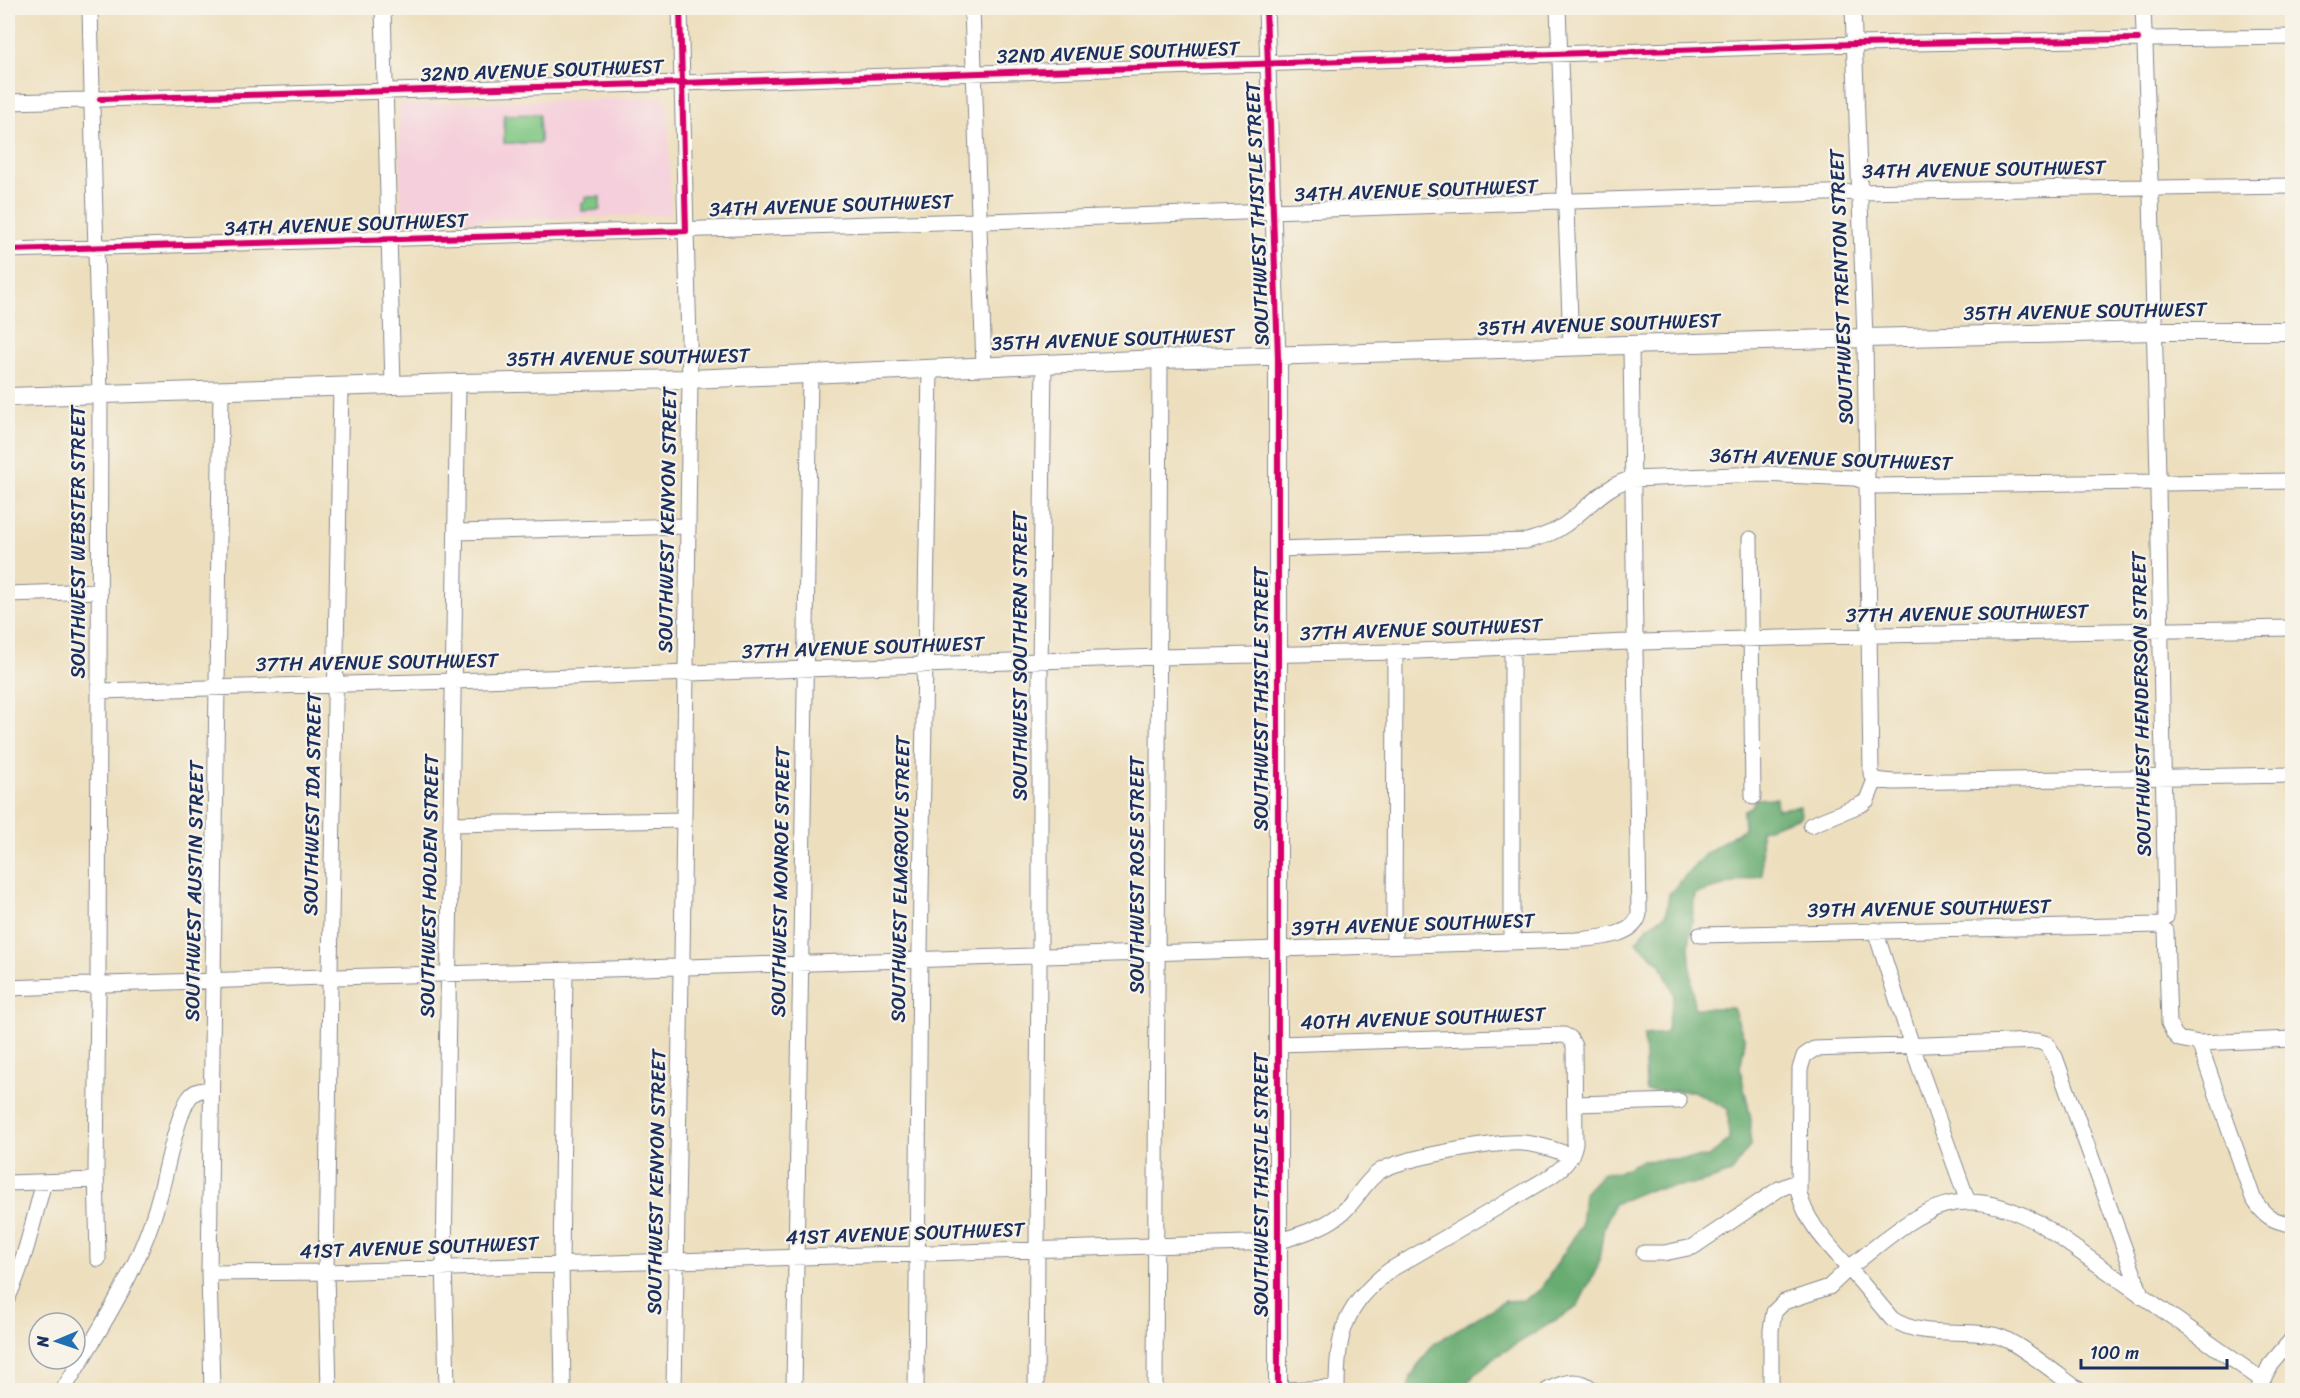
<svg xmlns="http://www.w3.org/2000/svg" width="2300" height="1398" viewBox="0 0 2300 1398" font-family="Sriracha,sans-serif">
  <style>
    .built { fill: #f5cfdb }
    .green { fill: #7fc783; stroke: #4d7b70; stroke-width: 1.5 }
    .forest { fill: #67ac71; stroke: #416e68; stroke-width: 1.5 }
    .lines { fill: none; stroke-linecap: round; stroke-linejoin: round }
    .minor-casing { stroke: #84878e; stroke-width: 17 }
    .major-casing { stroke: #84878e; stroke-width: 20 }
    .minor { stroke: #fff; stroke-width: 15 }
    .major { stroke: #fff; stroke-width: 18 }
    .cycleway-casing { stroke: #f7f3e8; stroke-width: 10 }
    .cycleway { stroke: #d6006c; stroke-width: 6 }
    .labels { text-anchor: middle; stroke-width: 4.5; stroke-linejoin: round; paint-order: stroke }
    .street-label { font-size: 20px; fill: #1b2f5e; stroke: #f7f3e8 }
  </style>
  <rect width="100%" height="100%" fill="#f7f3e8"/>
  <filter id="ink" filterUnits="userSpaceOnUse"><feTurbulence type="fractalNoise" baseFrequency=".0167" numOctaves="2"/><feDisplacementMap in="SourceGraphic" scale="12" xChannelSelector="R" yChannelSelector="G"/><feConvolveMatrix kernelMatrix="1 2 1 2 8 2 1 2 1" color-interpolation-filters="sRGB"/></filter>
  <filter id="wash" filterUnits="userSpaceOnUse"><feTurbulence type="fractalNoise" baseFrequency=".008" numOctaves="4" result="noise"/><feDisplacementMap in="SourceGraphic" scale="24" xChannelSelector="R" yChannelSelector="G"/><feGaussianBlur stdDeviation="1.35" result="paint"/><feColorMatrix in="noise" values="0 0 0 0 0 0 0 0 0 0 0 0 0 0 0 0 0 1.4 0 .05"/><feComposite in="paint" operator="in"/></filter>
  <g filter="url(#wash)">
    <rect width="100%" height="100%" fill="#eddfbe"/>
    <path class="built" d="M 664,97 L 668,102 L 671,215 L 402,222 L 399,109 L 403,104 Z"/>
    <path class="green" d="M 539,114 L 540,143 L 504,143 L 504,115 Z
      M 585,197 L 600,197 L 600,210 L 582,211 L 582,203 L 585,202 Z"/>
    <path class="forest" d="M 1776,798 L 1777,809 L 1800,806 L 1801,817 L 1761,830 L 1762,875 L 1695,894 L 1689,947 L 1694,1008 L 1733,1008 L 1745,1040 L 1740,1069 L 1751,1119 L 1750,1146 L 1731,1173 L 1700,1183 L 1645,1191 L 1614,1204 L 1604,1227 L 1598,1266 L 1577,1307 L 1492,1359 L 1459,1390 L 1409,1390 L 1411,1376 L 1433,1344 L 1505,1301 L 1524,1300 L 1540,1290 L 1581,1226 L 1584,1193 L 1603,1173 L 1618,1172 L 1641,1161 L 1708,1157 L 1729,1140 L 1728,1109 L 1693,1091 L 1646,1091 L 1644,1035 L 1666,1033 L 1674,995 L 1661,964 L 1636,942 L 1648,927 L 1666,914 L 1669,894 L 1705,854 L 1744,828 L 1743,811 L 1752,806 L 1755,799 Z"/>
  </g>
  <g filter="url(#ink)">
    <g class="lines">
      <defs>
        <path id="minor" d="M 90,8 L 92,92
          M 383,8 L 393,385
          M 680,8 L 690,379 L 682,960
          M 972,8 L 979,215
          M 1266,8 L 1278,357
          M 1558,8 L 1565,194
          M 1853,8 L 1865,338 L 1871,773 L 1875,780
          M 2143,8 L 2144,32
          M 2152,39 L 2292,37
          M 2145,46 L 2150,180
          M 100,99 L 682,83 L 1855,44 L 2138,39
          M 8,102 L 85,100
          M 92,107 L 100,394 L 98,977
          M 2158,188 L 2292,186
          M 2151,195 L 2158,476
          M 1573,201 L 1859,192 L 2143,187
          M 1566,209 L 1571,347
          M 986,221 L 1559,201
          M 979,228 L 984,366
          M 8,250 L 973,221
          M 1631,346 L 1635,635
          M 2165,483 L 2292,481
          M 2158,490 L 2166,917
          M 456,532 L 687,526
          M 1750,539 L 1753,797
          M 1277,549 L 1527,541 C 1540,537 1552,534 1563,526 C 1584,512 1608,482 1633,479 L 1761,474 L 1855,478 L 1877,486 L 2151,482
          M 8,594 L 99,591
          M 1643,642 L 1880,635 L 2292,628
          M 1512,648 L 1512,941
          M 99,691 L 454,681 L 1159,657 L 1395,652 L 1628,642
          M 1875,780 L 1893,782 L 2292,775
          M 451,824 L 684,820
          M 1811,825 L 1862,804 L 1867,800 L 1875,780
          M 1875,930 L 1912,1046 L 1968,1202
          M 2166,931 L 2169,1023 L 2174,1034 L 2179,1039 L 2199,1043 L 2253,1198 C 2263,1215 2273,1222 2292,1224
          M 1700,935 L 2160,925
          M 1394,944 L 1395,652
          M 1040,949 L 1040,669 L 1044,364
          M 1046,956 L 1576,940 C 1595,938 1635,937 1639,914 L 1635,649
          M 688,967 L 1032,956
          M 330,970 L 341,387
          M 337,977 L 675,967
          M 106,984 L 324,977
          M 8,988 L 91,985
          M 98,992 L 96,1170 L 98,1259
          M 2199,1043 L 2292,1039
          M 1278,1044 L 1564,1035 L 1570,1038 L 1574,1046 L 1575,1143 C 1572,1159 1564,1167 1551,1176 L 1390,1270 C 1344,1306 1337,1333 1337,1390
          M 1575,1104 L 1679,1101
          M 8,1183 L 96,1180
          M 1644,1253 L 1664,1253 L 1693,1247 L 1779,1189 L 1799,1181
          M 209,1273 L 326,1272 L 1278,1242 C 1300,1234 1326,1228 1344,1211 C 1357,1199 1365,1181 1380,1171 C 1401,1158 1497,1141 1523,1143 C 1540,1144 1556,1150 1571,1156
          M 8,1297 C 25,1261 33,1221 44,1182
          M 63,1390 C 100,1330 141,1266 159,1198 C 166,1174 177,1113 190,1097 C 195,1090 203,1090 211,1089
          M 212,1390 L 209,1273 L 221,392
          M 329,1390 L 326,1272 L 330,984
          M 447,1390 L 444,1257 L 458,383
          M 563,1390 L 561,1264 L 565,971
          M 674,1390 L 681,974
          M 794,1390 L 810,374
          M 916,1390 L 920,951 L 930,369
          M 1036,1390 L 1039,963
          M 1155,1390 L 1160,359
          M 1278,1390 L 1337,1388
          M 1548,1390 C 1563,1382 1579,1377 1593,1390
          M 1771,1390 L 1771,1330 L 1774,1312 L 1784,1302 L 1829,1287 L 1849,1268 C 1829,1245 1806,1223 1799,1193 L 1800,1069 L 1804,1056 L 1814,1049 L 2037,1041 L 2047,1044 L 2055,1057 L 2142,1297
          M 2079,1390 C 2060,1377 2017,1341 1997,1336 C 1963,1328 1922,1339 1892,1319 L 1849,1268 C 1917,1215 1950,1176 2039,1223 L 2262,1380
          M 2258,1390 L 2270,1365 L 2292,1339"/>
        <path id="major" d="M 1278,357 L 1278,1390
          M 8,397 L 458,383 L 690,379 L 1160,359 L 1865,338 L 2154,331 L 2292,331"/>
      </defs>
      <use href="#minor" class="minor-casing"/>
      <use href="#major" class="major-casing"/>
      <use href="#minor" class="minor"/>
      <use href="#major" class="major"/>
      <defs>
        <path id="cycleway" d="M 1266,8 L 1278,357 L 1278,1390
          M 100,99 L 682,83 L 1855,44 L 2138,39
          M 8,250 L 686,231 L 680,8"/>
      </defs>
      <use href="#cycleway" class="cycleway-casing"/>
      <use href="#cycleway" class="cycleway"/>
    </g>
  </g>
  <g class="labels">
    <g class="street-label">
      <text transform="translate(1118 52) rotate(-2)" y="7">32ND AVENUE SOUTHWEST</text>
      <text transform="translate(542 70) rotate(-2)" y="7">32ND AVENUE SOUTHWEST</text>
      <text transform="translate(1984 169) rotate(-1)" y="7">34TH AVENUE SOUTHWEST</text>
      <text transform="translate(1416 190) rotate(-2)" y="7">34TH AVENUE SOUTHWEST</text>
      <text transform="translate(831 205) rotate(-2)" y="7">34TH AVENUE SOUTHWEST</text>
      <text transform="translate(1257 214) rotate(-92)" y="7">SOUTHWEST THISTLE STREET</text>
      <text transform="translate(346 224) rotate(-2)" y="7">34TH AVENUE SOUTHWEST</text>
      <text transform="translate(1841 287) rotate(-92)" y="7">SOUTHWEST TRENTON STREET</text>
      <text transform="translate(2085 311) rotate(-1)" y="7">35TH AVENUE SOUTHWEST</text>
      <text transform="translate(1599 324) rotate(-2)" y="7">35TH AVENUE SOUTHWEST</text>
      <text transform="translate(1113 339) rotate(-2)" y="7">35TH AVENUE SOUTHWEST</text>
      <text transform="translate(628 357) rotate(-1)" y="7">35TH AVENUE SOUTHWEST</text>
      <text transform="translate(1831 459) rotate(2)" y="7">36TH AVENUE SOUTHWEST</text>
      <text transform="translate(667 520) rotate(-89)" y="7">SOUTHWEST KENYON STREET</text>
      <text transform="translate(78 542) rotate(-90)" y="7">SOUTHWEST WEBSTER STREET</text>
      <text transform="translate(1967 613) rotate(-1)" y="7">37TH AVENUE SOUTHWEST</text>
      <text transform="translate(1421 629) rotate(-2)" y="7">37TH AVENUE SOUTHWEST</text>
      <text transform="translate(863 647) rotate(-2)" y="7">37TH AVENUE SOUTHWEST</text>
      <text transform="translate(1020 656) rotate(-90)" y="7">SOUTHWEST SOUTHERN STREET</text>
      <text transform="translate(377 662) rotate(-1)" y="7">37TH AVENUE SOUTHWEST</text>
      <text transform="translate(1261 699) rotate(-90)" y="7">SOUTHWEST THISTLE STREET</text>
      <text transform="translate(2141 704) rotate(-91)" y="7">SOUTHWEST HENDERSON STREET</text>
      <text transform="translate(312 804) rotate(-89)" y="7">SOUTHWEST IDA STREET</text>
      <text transform="translate(1137 875) rotate(-90)" y="7">SOUTHWEST ROSE STREET</text>
      <text transform="translate(900 879) rotate(-89)" y="7">SOUTHWEST ELMGROVE STREET</text>
      <text transform="translate(780 882) rotate(-89)" y="7">SOUTHWEST MONROE STREET</text>
      <text transform="translate(429 886) rotate(-89)" y="7">SOUTHWEST HOLDEN STREET</text>
      <text transform="translate(194 891) rotate(-89)" y="7">SOUTHWEST AUSTIN STREET</text>
      <text transform="translate(1929 908) rotate(-1)" y="7">39TH AVENUE SOUTHWEST</text>
      <text transform="translate(1413 924) rotate(-2)" y="7">39TH AVENUE SOUTHWEST</text>
      <text transform="translate(1423 1018) rotate(-2)" y="7">40TH AVENUE SOUTHWEST</text>
      <text transform="translate(656 1182) rotate(-89)" y="7">SOUTHWEST KENYON STREET</text>
      <text transform="translate(1261 1185) rotate(-90)" y="7">SOUTHWEST THISTLE STREET</text>
      <text transform="translate(905 1233) rotate(-2)" y="7">41ST AVENUE SOUTHWEST</text>
      <text transform="translate(419 1247) rotate(-2)" y="7">41ST AVENUE SOUTHWEST</text>
    </g>
  </g>
  <rect width="2300" height="1398" fill="none" stroke="#f7f3e8" stroke-width="30"/>
  <g transform="translate(57 1341) rotate(268)"><circle r="28" fill="#f7f3e8" stroke="#9fa5b1" stroke-width="1.5"/>
  <path d="M0-4.5L10 22L0 15L-10 22Z" fill="#1f6fb2"/>
  <text y="-9" font-size="16" font-weight="bold" text-anchor="middle" fill="#1b2f5e">N</text>
  </g>
  <path d="M2081 1359v9h146v-9" fill="none" stroke="#1b2f5e" stroke-width="3"/>
  <text x="2090" y="1359" font-size="18" fill="#1b2f5e" stroke="#f7f3e8" stroke-width="4.5" paint-order="stroke">100 m</text>
</svg>
